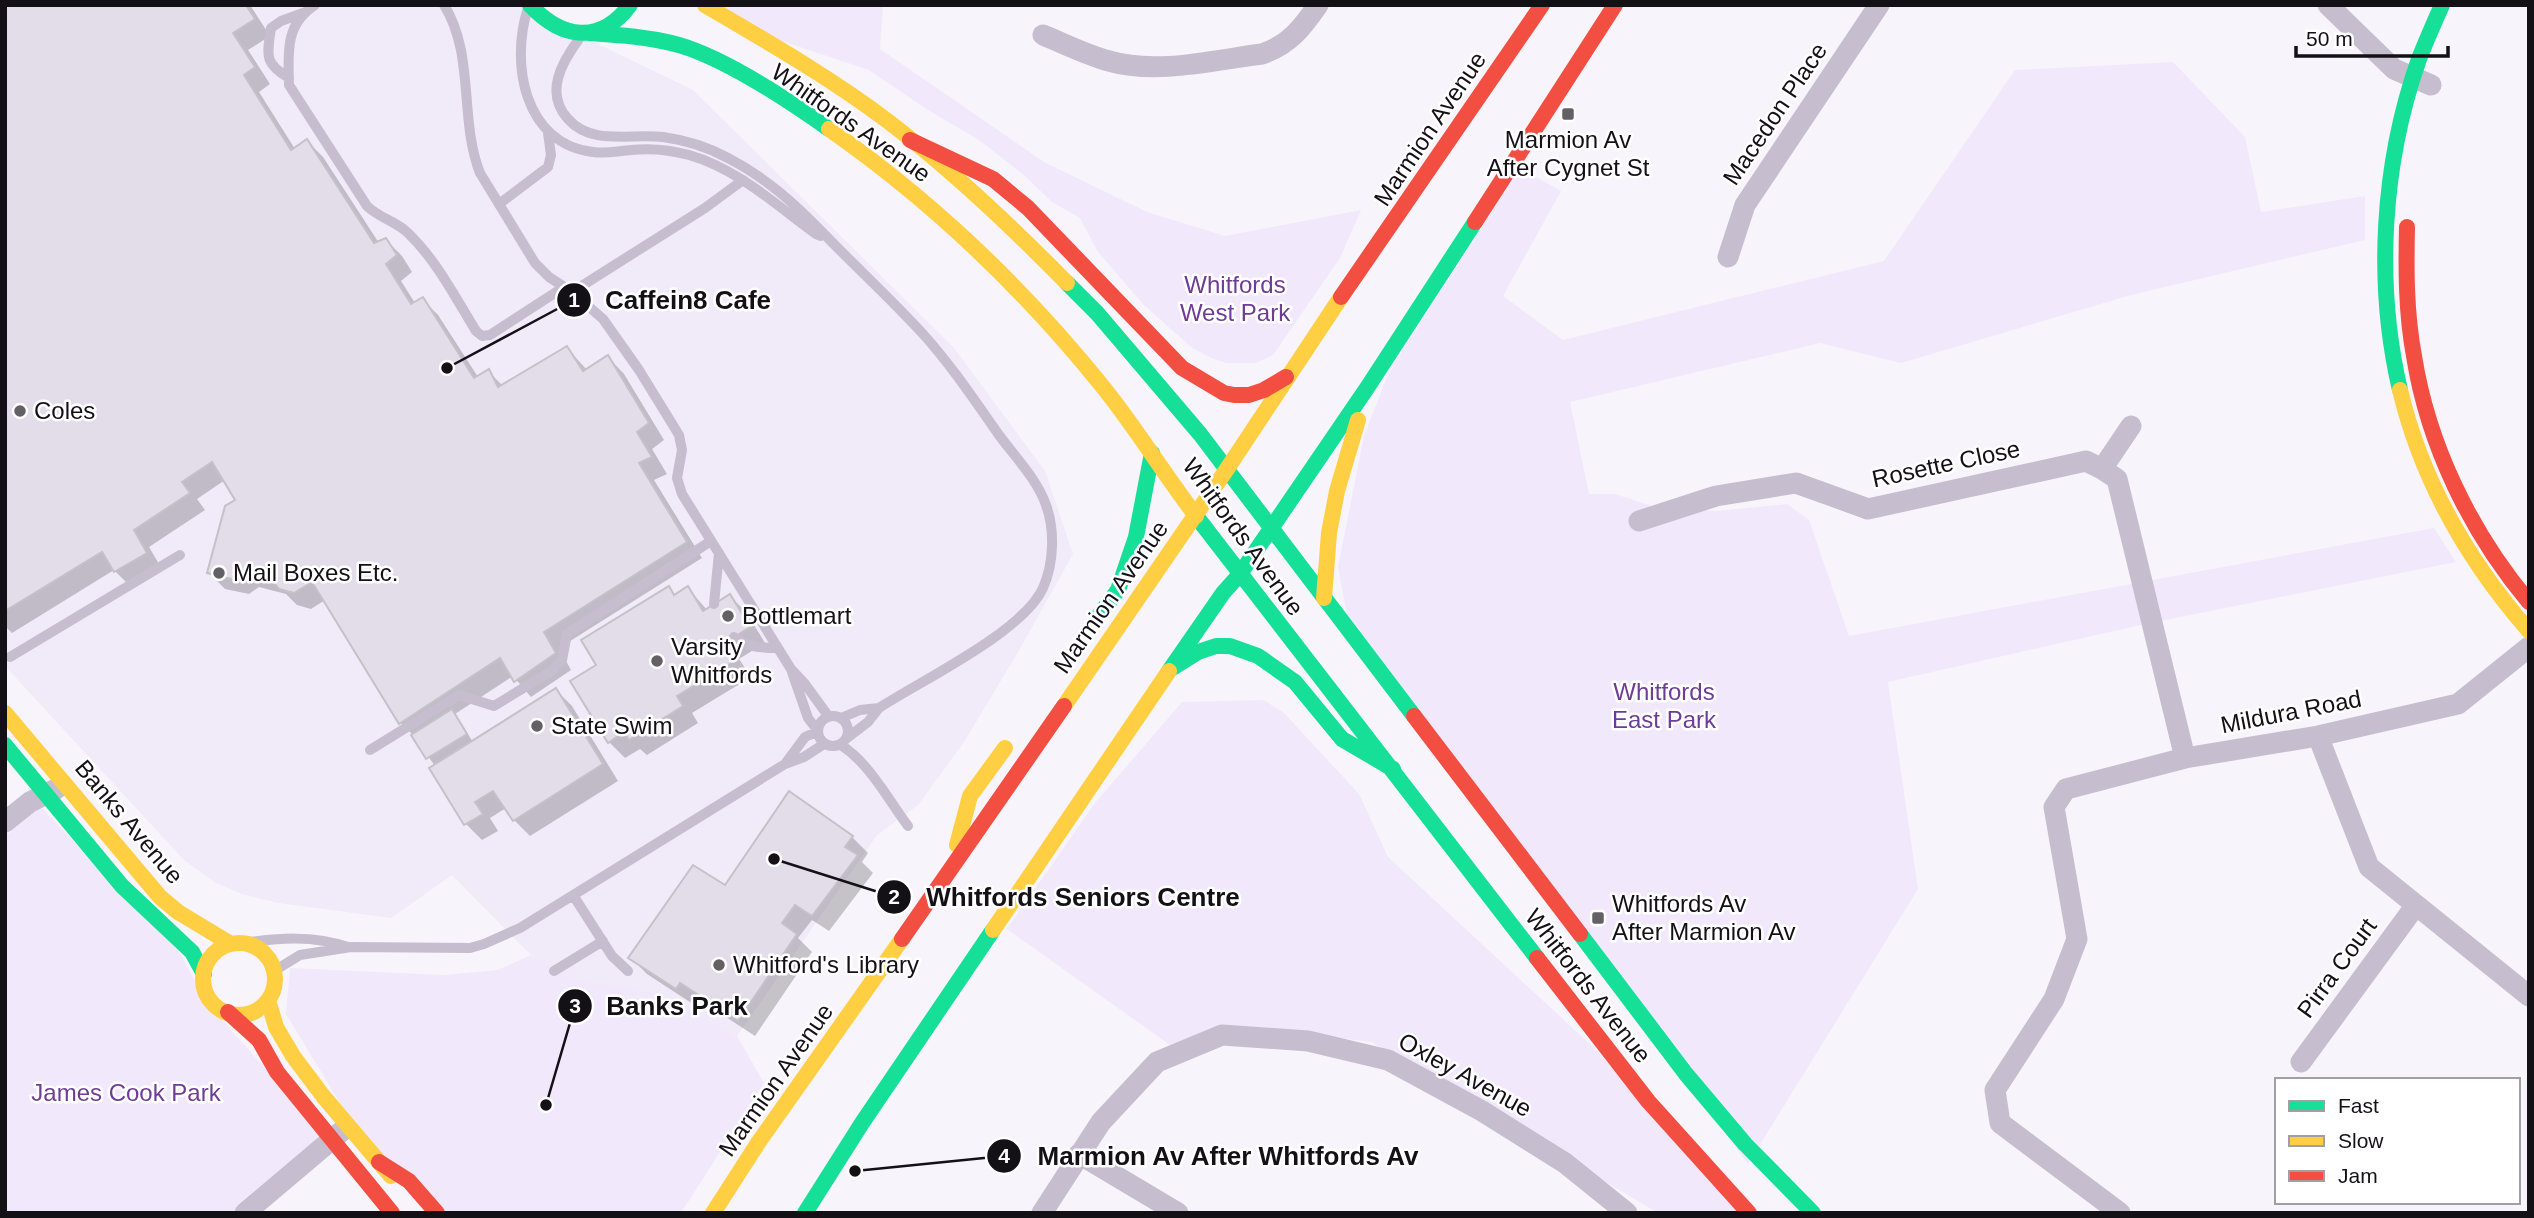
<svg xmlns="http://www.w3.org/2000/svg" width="2534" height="1218" viewBox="0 0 2534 1218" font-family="Helvetica,sans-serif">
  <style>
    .built { fill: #f1eaf9 }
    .green { fill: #f1e8fb }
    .shadow { fill: #0003 }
    .building { fill: #e2dde9; stroke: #c4c1c7; stroke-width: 2 }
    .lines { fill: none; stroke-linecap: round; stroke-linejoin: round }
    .lane { stroke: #c6bece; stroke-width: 10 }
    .street { stroke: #c6bece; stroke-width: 21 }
    .fast { stroke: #16e098; stroke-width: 16 }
    .slow { stroke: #ffcf43; stroke-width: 16 }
    .jam { stroke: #f24e42; stroke-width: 16 }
    .poi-dot { fill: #636066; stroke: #fff; stroke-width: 2.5 }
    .labels { text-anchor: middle; stroke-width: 5; stroke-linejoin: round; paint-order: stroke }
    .street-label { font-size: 24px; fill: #131016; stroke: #fff }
    .poi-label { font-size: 24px; fill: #131016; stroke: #fff; text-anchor: start }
    .park-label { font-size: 24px; fill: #6e3c96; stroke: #fff }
    .leader { fill: none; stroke: #131016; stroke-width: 2.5 }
    .callout-dot { fill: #131016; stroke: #fff; stroke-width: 2.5 }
    .mark-label { font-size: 21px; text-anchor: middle; font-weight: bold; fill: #fff }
    .callout-label { font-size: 26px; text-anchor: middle; font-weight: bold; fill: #131016; stroke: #fff; stroke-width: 5; stroke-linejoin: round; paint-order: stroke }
  </style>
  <rect width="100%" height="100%" fill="#f7f4fb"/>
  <path class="built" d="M 5,5 L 517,5 L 693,90 L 954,348 L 1045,471 L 1073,554 L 1018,652 L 964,742 L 918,805 L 877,835 L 737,1036 L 662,994 L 573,979 L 531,955 L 452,875 L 391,918 L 279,903 L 242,894 L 216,883 L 184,860 L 5,666 Z"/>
  <path class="green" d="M 713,5 L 883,5 L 880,49 L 1044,162 L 1147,212 L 1225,236 L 1361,210 L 1340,258 L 1273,355 L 1256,363 L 1227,363 L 1211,358 L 1191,347 L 1143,304 L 1098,252 L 1080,218 L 1052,202 L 1025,176 L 979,140 L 928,110 L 869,70 L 745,29 Z
    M 2173,62 L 2245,137 L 2261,212 L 2365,196 L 2365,240 L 2131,295 L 1901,363 L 1820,343 L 1570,402 L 1589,494 L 1615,494 L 1654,507 L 1716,511 L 1787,504 L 1809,520 L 1849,636 L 2434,528 L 2456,562 L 2150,623 L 1888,682 L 1918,889 L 1748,1164 L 1347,615 L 1338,567 L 1364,436 L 1389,372 L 1520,168 L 1561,191 L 1503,296 L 1563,340 L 1884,261 L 2015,70 Z
    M 1264,700 L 1284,713 L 1359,794 L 1388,857 L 1593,1047 L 1741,1213 L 1658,1213 L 1372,1042 L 1262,1028 L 1210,1033 L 1170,1045 L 1007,929 L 1095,803 L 1182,702 Z
    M 41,807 L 180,953 L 206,1002 L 325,1135 L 233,1213 L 5,1213 L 5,836 Z
    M 531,955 L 574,979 L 662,994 L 737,1036 L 764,1083 L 681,1213 L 426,1213 L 354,1126 L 286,1014 L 290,968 L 444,975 L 498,970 Z"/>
  <path class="shadow" d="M 5,5 L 250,5 L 270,36 L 248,50 L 270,84 L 259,92 L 295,149 L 307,141 L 323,157 L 379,243 L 386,240 L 402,256 L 412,272 L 401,281 L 415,303 L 422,299 L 438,315 L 478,377 L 488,371 L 503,386 L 567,348 L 587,370 L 608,357 L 624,374 L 664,440 L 652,449 L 667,474 L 654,480 L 702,558 L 559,648 L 571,670 L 531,697 L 513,676 L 455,714 L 473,742 L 556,690 L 572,706 L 618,781 L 530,836 L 514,820 L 506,808 L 490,818 L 498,831 L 482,840 L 466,824 L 431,768 L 435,766 L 414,736 L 400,722 L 325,600 L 311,609 L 297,605 L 286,594 L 259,587 L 249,594 L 225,589 L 209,573 L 237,500 L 225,480 L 197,499 L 205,510 L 149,547 L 162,569 L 131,587 L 114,570 L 12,633 L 5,626 Z
    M 669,588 L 676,596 L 688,588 L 707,610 L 730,596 L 746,612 L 765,643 L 739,659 L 751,677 L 692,713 L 698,723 L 647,755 L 640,749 L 625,758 L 609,742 L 599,665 Z
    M 852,837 L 868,853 L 862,862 L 873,873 L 829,931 L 812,920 L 798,938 L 812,952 L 755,1036 L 697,998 L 693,1004 L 647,974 L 630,957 L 726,888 Z"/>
  <path class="building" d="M 5,5 L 246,5 L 255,19 L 233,33 L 255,67 L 244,75 L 291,150 L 307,139 L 374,243 L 386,238 L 397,255 L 386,264 L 411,304 L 423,297 L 474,378 L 489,369 L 498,387 L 567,346 L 583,371 L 608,355 L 649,423 L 637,432 L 652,457 L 639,463 L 687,542 L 544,632 L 556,653 L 514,682 L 500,658 L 399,724 L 312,582 L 294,593 L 279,589 L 272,580 L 242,571 L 232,579 L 207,573 L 225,506 L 235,500 L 212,462 L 182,482 L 190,493 L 134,530 L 147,553 L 114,572 L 102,552 L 5,611 Z
    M 669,586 L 674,595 L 688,586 L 703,611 L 730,594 L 750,627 L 725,643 L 736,660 L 677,696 L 683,706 L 629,740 L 624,732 L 608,743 L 570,681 L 596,665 L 581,640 Z
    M 556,688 L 603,764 L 513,821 L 493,791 L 475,802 L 483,814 L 464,825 L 429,768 Z
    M 452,709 L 467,734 L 426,759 L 411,735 Z
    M 789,791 L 853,836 L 845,847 L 858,855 L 812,916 L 795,905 L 782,923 L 797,934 L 738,1021 L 680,983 L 676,989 L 628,958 L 693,865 L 725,885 Z"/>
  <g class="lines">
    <path class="lane" d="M 315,5 C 285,24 288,53 289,85 L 367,206 C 379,218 396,221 408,233 C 437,261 455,297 476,331 L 482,336 L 490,335 L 564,287
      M 444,5 C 475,54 459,120 480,173 L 535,263 L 549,277 L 572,292 L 603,319 L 639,370 L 679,435 L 682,450 L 677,478 L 682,494 L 791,669 L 805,684 L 829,717
      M 528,8 C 510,63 524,144 593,152 C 606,154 618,151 631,150 C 650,148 671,150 689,155 C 738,169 776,205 816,234 L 821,236
      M 579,39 C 562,62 544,93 568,119 C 592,146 631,133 663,137 C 685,140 708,147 728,158 C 767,178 796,205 826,236 C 858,269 892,300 923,334 C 951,365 975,401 999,435 C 1015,457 1037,479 1046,505 C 1055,530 1054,563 1043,588 C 1023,632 922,680 879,708 L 868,722 L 847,738
      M 289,78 C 264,63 267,56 271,28 L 281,21 L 303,13
      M 499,204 L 548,167 L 551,155 L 548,133
      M 572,292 L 705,208 L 743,180
      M 714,604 L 719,553
      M 734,637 C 748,647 760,648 777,648
      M 10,657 L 180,555
      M818 731a15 15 0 1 1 30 0a15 15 0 1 1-30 0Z
      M 841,718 L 860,710 L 879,708
      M 841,745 C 869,763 888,799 908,826
      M 370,750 L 459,695 L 494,706 L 553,670 L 562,660 L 567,634 L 711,541
      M 785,764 L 805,737 L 818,731 L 808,718 L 792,672
      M 573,895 L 612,956 L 628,971
      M 242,943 C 279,938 313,935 348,947
      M 274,971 L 300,955 L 351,947 L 470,948 L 484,944 L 520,928 L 785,764 L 804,757 L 824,744
      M 554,971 L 603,941"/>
    <path class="street" d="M 2328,5 L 2394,69 L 2431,85
      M 1043,35 C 1065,44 1087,55 1109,61 C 1157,75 1214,60 1262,54 C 1289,45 1302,28 1318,5
      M 1728,257 L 1745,205 L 1879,5
      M 2102,469 L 2117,479 L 2185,758
      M 1639,521 L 1716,496 L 1796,483 L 1868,509 L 2086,461 L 2102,469 L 2131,426
      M 2318,736 L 2369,867 L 2529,996
      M 5,822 L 30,802 L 56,789
      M 2301,1062 L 2416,905
      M 1079,1154 L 1178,1213
      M 245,1213 L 342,1131
      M 1042,1213 L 1101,1122 L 1157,1062 L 1222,1035 L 1308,1041 L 1388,1060 L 1482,1111 L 1565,1163 L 1627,1213
      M 2120,1213 L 2000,1123 L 1995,1090 L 2054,999 L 2077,939 L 2054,807 L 2066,789 L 2185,758 L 2318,736 L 2458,704 L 2529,647"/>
    <path class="fast" d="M 530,5 C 562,39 600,45 630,5
      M 589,33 C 620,35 650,37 679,45 C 727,59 788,100 829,129
      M 1067,283 L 1097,313 L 1200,434 L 1414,716
      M 2400,390 C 2375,283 2382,164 2419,59 C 2426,41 2434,23 2442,5
      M 1196,516 L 1537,958
      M 1097,618 L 1118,590 L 1136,537 L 1152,453
      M 1174,667 L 1198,652 L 1216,646 L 1230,646 L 1258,656 L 1295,682 L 1342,739 L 1393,769
      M 1169,671 L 1223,593 L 1240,574 L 1367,388 L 1475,222
      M 5,745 L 122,886 L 192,952 L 204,974
      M 1580,934 L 1686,1074 L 1745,1144 L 1813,1213
      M 805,1213 L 862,1123 L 993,930"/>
    <path class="slow" d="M 705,5 C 768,42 831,78 889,122 C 952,170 1012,227 1067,283
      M 829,129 C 932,201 1024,289 1103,387 C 1136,428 1164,474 1196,516
      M 2400,390 C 2422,482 2468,561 2529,631
      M 1324,598 L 1329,533 L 1337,491 L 1358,420
      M 1064,706 L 1227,469 L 1341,297
      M 5,713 L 160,897 L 178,912 L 231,944
      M 957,845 L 970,796 L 1005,748
      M 993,930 L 1169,671
      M203 979a36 36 0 1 1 72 0a36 36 0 1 1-72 0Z
      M 268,1000 L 276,1027 L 293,1056 L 323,1096 L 391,1176
      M 713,1213 L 758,1143 L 902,939"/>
    <path class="jam" d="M 910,140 L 993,179 L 1028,208 L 1182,368 L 1224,393 L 1234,395 L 1249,395 L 1264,390 L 1286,377
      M 1475,222 L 1615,5
      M 2407,227 C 2406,270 2406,313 2414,356 C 2428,445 2471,533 2529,602
      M 1341,297 L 1542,5
      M 1414,716 L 1580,934
      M 902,939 L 1064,706
      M 1537,958 L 1648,1101 L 1749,1213
      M 228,1012 L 259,1040 L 277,1072 L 392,1213
      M 379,1162 L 409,1181 L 437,1213"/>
  </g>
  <g class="poi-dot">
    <rect x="1561" y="107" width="14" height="14" rx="3.5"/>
    <circle cx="20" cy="411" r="7"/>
    <circle cx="219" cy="573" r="7"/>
    <circle cx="728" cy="616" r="7"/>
    <circle cx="657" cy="661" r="7"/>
    <circle cx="537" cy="726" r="7"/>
    <rect x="1591" y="911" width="14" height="14" rx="3.5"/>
    <circle cx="719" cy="965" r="7"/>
  </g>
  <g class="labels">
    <g class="street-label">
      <text transform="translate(1775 114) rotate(-56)" y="8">Macedon Place</text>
      <text transform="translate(851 123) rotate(35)" y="8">Whitfords Avenue</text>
      <text transform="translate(1430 129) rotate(-56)" y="8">Marmion Avenue</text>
      <text transform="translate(1946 464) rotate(-12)" y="8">Rosette Close</text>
      <text transform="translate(1243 537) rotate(54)" y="8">Whitfords Avenue</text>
      <text transform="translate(1111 597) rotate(-55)" y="8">Marmion Avenue</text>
      <text transform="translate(2291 712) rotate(-11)" y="8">Mildura Road</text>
      <text transform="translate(129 822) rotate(50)" y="8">Banks Avenue</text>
      <text transform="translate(2337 968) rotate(-54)" y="8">Pirra Court</text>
      <text transform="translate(1588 986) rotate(52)" y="8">Whitfords Avenue</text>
      <text transform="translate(1465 1075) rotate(29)" y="8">Oxley Avenue</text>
      <text transform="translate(776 1080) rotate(-55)" y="8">Marmion Avenue</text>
    </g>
    <g class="poi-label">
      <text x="1568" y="148" text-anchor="middle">Marmion Av<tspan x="1568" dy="28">After Cygnet St</tspan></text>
      <text x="34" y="419">Coles</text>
      <text x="233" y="581">Mail Boxes Etc.</text>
      <text x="742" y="624">Bottlemart</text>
      <text x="671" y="655">Varsity<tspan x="671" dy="28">Whitfords</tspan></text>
      <text x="551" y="734">State Swim</text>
      <text x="1612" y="912">Whitfords Av<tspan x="1612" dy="28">After Marmion Av</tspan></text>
      <text x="733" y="973">Whitford's Library</text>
    </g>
    <g class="park-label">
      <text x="1235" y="293">Whitfords<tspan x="1235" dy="28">West Park</tspan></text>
      <text x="1664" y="700">Whitfords<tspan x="1664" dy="28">East Park</tspan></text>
      <text x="126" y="1101">James Cook Park</text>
    </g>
  </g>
  <path class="leader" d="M447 368L574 300M774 859L894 897M546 1105L575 1006M855 1171L1004 1156"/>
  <g class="callout-dot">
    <circle cx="447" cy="368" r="7"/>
    <circle cx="774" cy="859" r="7"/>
    <circle cx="546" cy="1105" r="7"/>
    <circle cx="855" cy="1171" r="7"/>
    <circle cx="574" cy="300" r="18"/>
    <circle cx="894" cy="897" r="18"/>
    <circle cx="575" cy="1006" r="18"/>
    <circle cx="1004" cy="1156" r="18"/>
  </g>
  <g class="mark-label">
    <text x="574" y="307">1</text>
    <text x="894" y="904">2</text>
    <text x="575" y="1013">3</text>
    <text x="1004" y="1163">4</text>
  </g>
  <g class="callout-label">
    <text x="688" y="309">Caffein8 Cafe</text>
    <text x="1083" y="906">Whitfords Seniors Centre</text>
    <text x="677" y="1015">Banks Park</text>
    <text x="1228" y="1165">Marmion Av After Whitfords Av</text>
  </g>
  <rect width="2534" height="1218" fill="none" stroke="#131016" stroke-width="14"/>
  <rect x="2275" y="1078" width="245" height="126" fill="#ffffff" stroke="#a19fa2" stroke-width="2"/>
  <rect x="2289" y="1101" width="35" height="10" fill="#16e098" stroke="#a19fa2" stroke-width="2"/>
  <text x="2338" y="1113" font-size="21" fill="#131016">Fast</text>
  <rect x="2289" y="1136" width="35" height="10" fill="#ffcf43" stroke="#a19fa2" stroke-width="2"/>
  <text x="2338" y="1148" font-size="21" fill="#131016">Slow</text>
  <rect x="2289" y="1171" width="35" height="10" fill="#f24e42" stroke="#a19fa2" stroke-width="2"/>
  <text x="2338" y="1183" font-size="21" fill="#131016">Jam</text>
  <path d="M2296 46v10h152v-10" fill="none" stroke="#131016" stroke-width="3.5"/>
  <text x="2306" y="46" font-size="21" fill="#131016" stroke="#ffffff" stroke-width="5" paint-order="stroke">50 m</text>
</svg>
